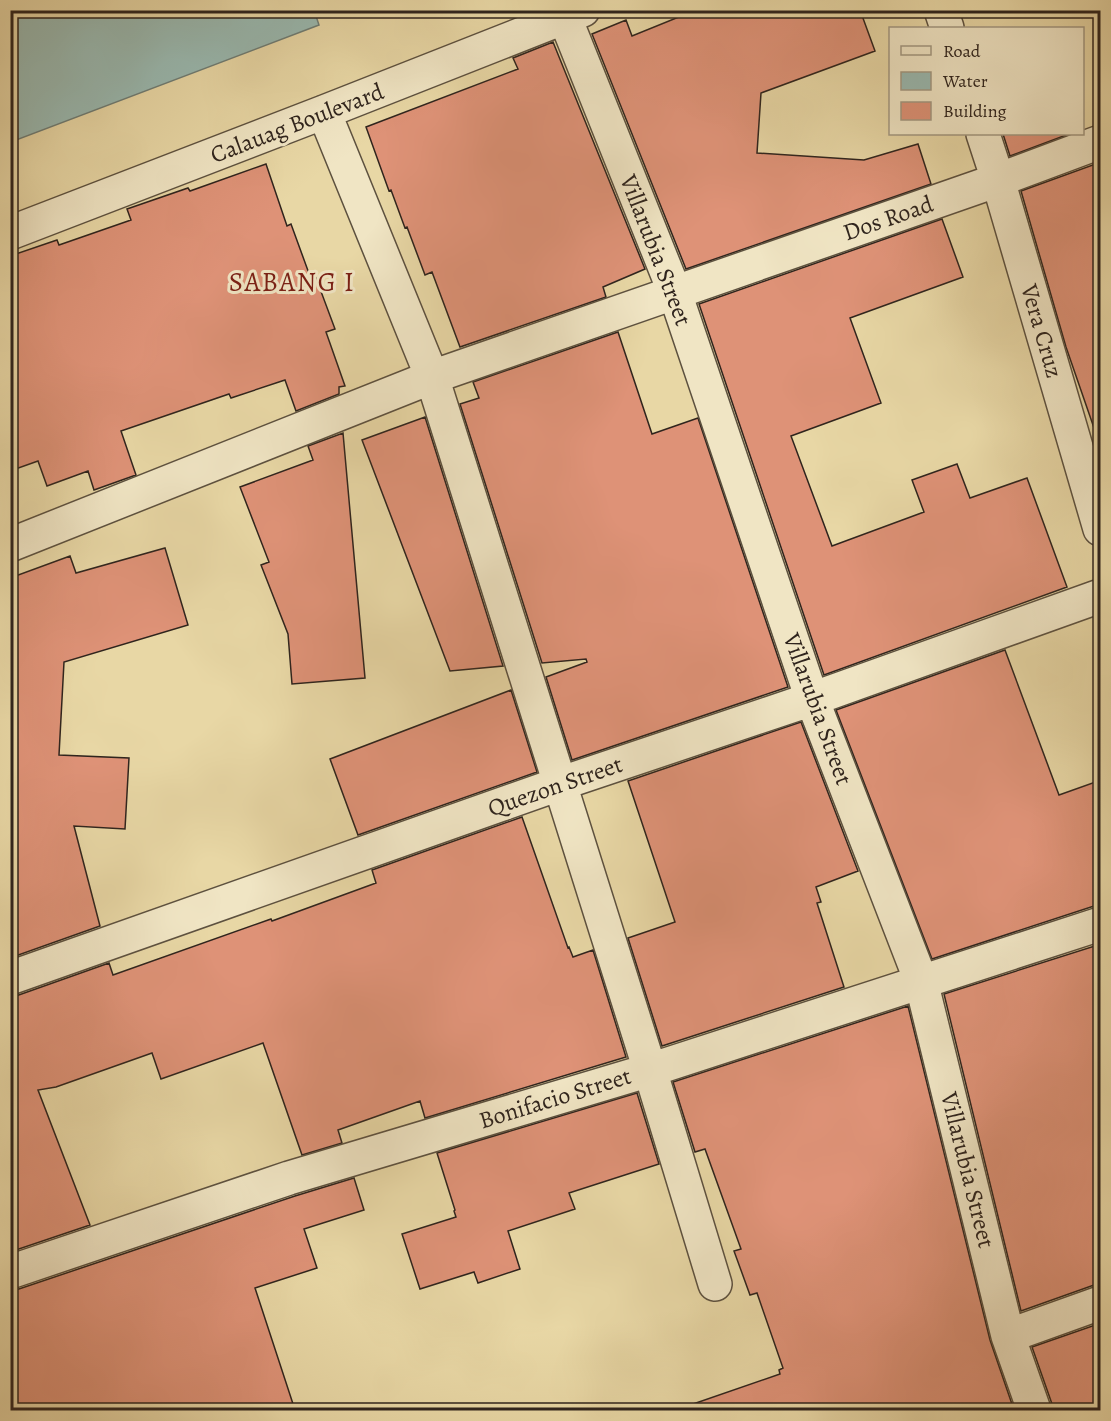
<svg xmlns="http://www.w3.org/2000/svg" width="1111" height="1421" viewBox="0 0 1111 1421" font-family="Alegreya,serif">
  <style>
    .water { fill: #99b8af; stroke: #6f7d75; stroke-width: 1.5 }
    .building { fill: #de9277; stroke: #2f241d; stroke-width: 1.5 }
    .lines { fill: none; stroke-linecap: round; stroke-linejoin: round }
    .street-casing { stroke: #5d513f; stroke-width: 36 }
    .street { stroke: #f0e5c4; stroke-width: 33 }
    .labels { text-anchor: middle; stroke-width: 6; stroke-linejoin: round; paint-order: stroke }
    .street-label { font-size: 24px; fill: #2f241d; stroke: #f0e5c4 }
    .quarter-label { font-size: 27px; letter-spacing: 1.5px; fill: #7a1f14; stroke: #f0e5c4 }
  </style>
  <rect width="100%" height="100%" fill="#e8d7a5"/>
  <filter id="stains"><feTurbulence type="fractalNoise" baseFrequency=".00333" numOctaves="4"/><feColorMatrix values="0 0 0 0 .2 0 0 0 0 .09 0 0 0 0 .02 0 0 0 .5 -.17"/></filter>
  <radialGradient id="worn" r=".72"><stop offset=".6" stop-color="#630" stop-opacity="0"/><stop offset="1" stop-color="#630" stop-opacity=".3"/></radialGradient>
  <path class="water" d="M 11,10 L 314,10 L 319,25 L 11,142 Z"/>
  <path class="building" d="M 696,10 L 860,10 L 875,51 L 761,93 L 757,153 L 864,160 L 918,144 L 931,184 L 686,269 L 592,34 L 626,20 L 632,36 Z
    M 553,42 L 645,269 L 603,287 L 606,297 L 460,347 L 432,272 L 425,275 L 407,227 L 405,228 L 391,190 L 389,191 L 366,127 L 518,69 L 513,58 Z
    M 1003,134 L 1069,134 L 1010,156 Z
    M 1101,162 L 1101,427 L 1094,428 L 1066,347 L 1021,191 Z
    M 266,164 L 287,226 L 291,224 L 311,279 L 316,278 L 335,329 L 326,332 L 345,386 L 339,387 L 339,394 L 296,411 L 285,380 L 231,398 L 229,394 L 121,431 L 136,475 L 94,490 L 88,471 L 47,486 L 38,461 L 10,471 L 10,256 L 57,240 L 59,245 L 131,220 L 127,209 L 188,188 L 190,191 Z
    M 942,219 L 963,277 L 850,318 L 881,403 L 791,436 L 832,546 L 924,512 L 912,480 L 957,464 L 970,498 L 1027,478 L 1067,587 L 824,675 L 699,304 Z
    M 618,332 L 652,434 L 698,418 L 788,687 L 572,760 L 546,677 L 587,662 L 586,659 L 542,663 L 460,404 L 479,398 L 473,382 Z
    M 425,417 L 503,666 L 450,671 L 362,440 Z
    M 343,433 L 365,678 L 292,684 L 288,634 L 261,565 L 269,562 L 240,487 L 313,460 L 308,446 Z
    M 165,548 L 188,625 L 64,662 L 59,755 L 129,758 L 125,829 L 74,826 L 100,926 L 10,958 L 10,578 L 70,556 L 76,573 Z
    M 1005,650 L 1059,795 L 1101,780 L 1101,906 L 1094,906 L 932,959 L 836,710 Z
    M 511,690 L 537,772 L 358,835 L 330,759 Z
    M 801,722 L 858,871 L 816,887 L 821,902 L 817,903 L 844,987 L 662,1046 L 628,938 L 675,922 L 628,781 Z
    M 522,817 L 568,948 L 569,947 L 573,957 L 593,950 L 626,1057 L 425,1118 L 420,1101 L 338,1130 L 342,1143 L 302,1155 L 263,1043 L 161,1079 L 152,1053 L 56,1087 L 38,1090 L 90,1225 L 10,1252 L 10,996 L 16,996 L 109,963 L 113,975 L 271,919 L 272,921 L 376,883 L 372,870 Z
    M 1101,944 L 1101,1285 L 1094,1285 L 1021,1311 L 944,994 Z
    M 908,1006 L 990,1340 L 1014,1410 L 694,1410 L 693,1404 L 780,1374 L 779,1370 L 783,1368 L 757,1293 L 750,1295 L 734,1251 L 741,1249 L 705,1149 L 695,1152 L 673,1082 Z
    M 637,1093 L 659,1164 L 569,1193 L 575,1209 L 508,1231 L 520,1269 L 478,1283 L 474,1272 L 420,1289 L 402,1234 L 456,1217 L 454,1211 L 455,1210 L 437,1153 Z
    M 354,1178 L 364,1210 L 304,1229 L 317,1268 L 255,1288 L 295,1410 L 10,1410 L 10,1290 L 16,1290 L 295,1196 Z
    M 1101,1323 L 1101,1410 L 1052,1410 L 1052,1404 L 1032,1347 Z"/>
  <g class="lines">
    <defs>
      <path id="street" d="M 941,10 L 947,28
        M 565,18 L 675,293 L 812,699 L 921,981 L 1008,1336 L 1034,1410
        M 324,112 L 432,377 L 650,1070 L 715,1284
        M 983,134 L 998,180 L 1100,529
        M 10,233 L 324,112 L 583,10
        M 10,545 L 432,377 L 998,180 L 1100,142
        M 10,978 L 559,784 L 812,699 L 1100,596
        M 10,1272 L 289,1178 L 650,1070 L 1100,924
        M 1008,1336 L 1100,1303"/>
    </defs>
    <use href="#street" class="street-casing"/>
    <use href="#street" class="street"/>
  </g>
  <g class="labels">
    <g class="street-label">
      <text transform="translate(297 123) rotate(-21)" y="8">Calauag Boulevard</text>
      <text transform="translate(888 218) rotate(-19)" y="8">Dos Road</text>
      <text transform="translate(656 250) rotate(69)" y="8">Villarubia Street</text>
      <text transform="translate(1042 331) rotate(74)" y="8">Vera Cruz</text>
      <text transform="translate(818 709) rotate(70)" y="8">Villarubia Street</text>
      <text transform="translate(555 786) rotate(-19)" y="8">Quezon Street</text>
      <text transform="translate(555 1098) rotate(-17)" y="8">Bonifacio Street</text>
      <text transform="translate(968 1170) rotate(76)" y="8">Villarubia Street</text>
    </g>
    <g class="quarter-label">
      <text x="292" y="291">SABANG I</text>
    </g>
  </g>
  <rect width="1111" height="1421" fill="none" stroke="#e8d7a5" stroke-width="36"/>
  <rect x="12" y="12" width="1087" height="1397" fill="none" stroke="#2f241d" stroke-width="3"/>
  <rect x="18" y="18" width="1075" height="1385" fill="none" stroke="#2f241d" stroke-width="1.5"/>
  <rect x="889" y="27" width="195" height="108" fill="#f0e5c4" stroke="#a39881" stroke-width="1.5"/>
  <rect x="901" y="46" width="30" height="9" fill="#f0e5c4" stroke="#a39881" stroke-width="1.5"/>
  <text x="943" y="57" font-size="18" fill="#2f241d">Road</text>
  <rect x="901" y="72" width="30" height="18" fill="#99b8af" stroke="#a39881" stroke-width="1.5"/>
  <text x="943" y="87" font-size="18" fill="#2f241d">Water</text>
  <rect x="901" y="102" width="30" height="18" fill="#de9277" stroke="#a39881" stroke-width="1.5"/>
  <text x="943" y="117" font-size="18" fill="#2f241d">Building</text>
  <rect width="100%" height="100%" filter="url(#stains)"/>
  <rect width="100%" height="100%" fill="url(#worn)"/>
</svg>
